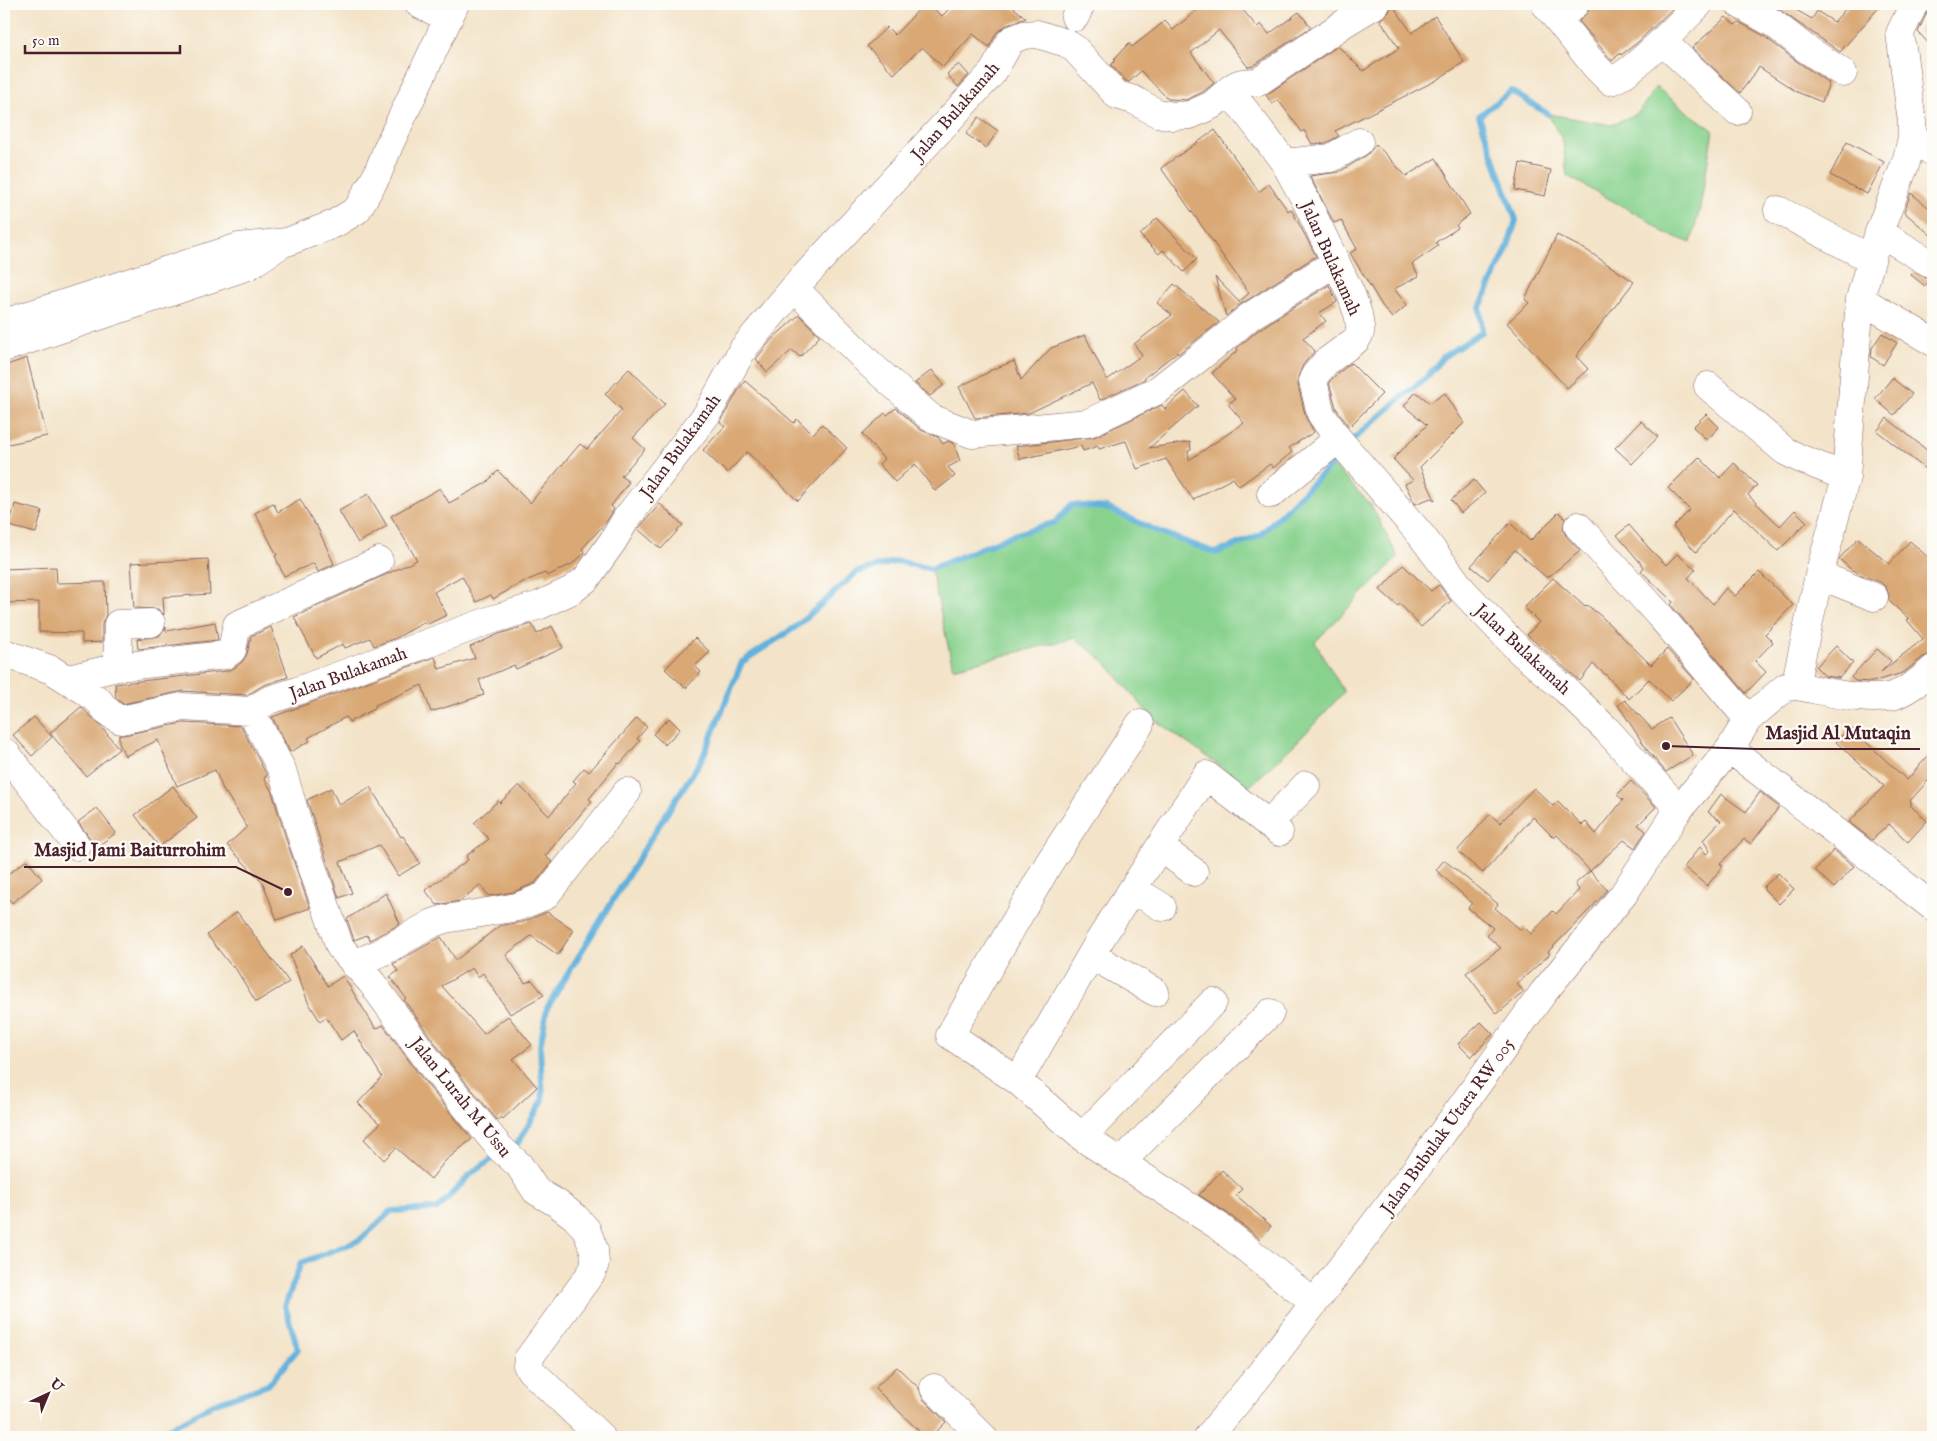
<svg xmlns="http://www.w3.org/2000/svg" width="1937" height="1441" viewBox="0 0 1937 1441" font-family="'IM FELL English',serif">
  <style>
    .green { fill: #88d28e; stroke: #69785c }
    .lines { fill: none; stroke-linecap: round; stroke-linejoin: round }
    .stream { stroke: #62b1dc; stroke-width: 6 }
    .building { fill: #d9a874 }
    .minor-casing { stroke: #856462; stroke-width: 29 }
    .minor { stroke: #fff; stroke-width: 28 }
    .labels { text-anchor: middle; stroke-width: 4.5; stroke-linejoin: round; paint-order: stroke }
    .street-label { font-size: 18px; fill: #4a1f2b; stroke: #fdfcf7 }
    .leader { fill: none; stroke: #4a1f2b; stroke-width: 2 }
    .callout-dot { fill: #4a1f2b; stroke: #fdfcf7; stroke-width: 2 }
    .callout-label { font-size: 19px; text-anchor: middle; font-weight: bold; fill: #4a1f2b; stroke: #fdfcf7; stroke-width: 4.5; stroke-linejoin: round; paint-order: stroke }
  </style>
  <rect width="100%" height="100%" fill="#fdfcf7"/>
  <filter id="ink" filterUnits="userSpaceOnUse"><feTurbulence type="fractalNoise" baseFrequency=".02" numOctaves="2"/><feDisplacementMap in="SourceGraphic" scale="10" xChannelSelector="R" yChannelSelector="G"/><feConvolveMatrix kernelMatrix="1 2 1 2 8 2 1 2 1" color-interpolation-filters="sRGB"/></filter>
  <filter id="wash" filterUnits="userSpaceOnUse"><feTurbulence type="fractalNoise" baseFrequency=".0096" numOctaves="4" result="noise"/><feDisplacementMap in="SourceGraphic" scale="20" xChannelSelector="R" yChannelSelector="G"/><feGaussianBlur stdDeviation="1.12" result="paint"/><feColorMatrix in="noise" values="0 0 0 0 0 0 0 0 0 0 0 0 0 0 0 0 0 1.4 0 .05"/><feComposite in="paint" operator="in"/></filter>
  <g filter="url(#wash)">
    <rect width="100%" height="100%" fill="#f3e3c8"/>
    <path class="green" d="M 1656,87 L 1685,110 L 1713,130 L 1700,208 L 1691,243 L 1663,232 L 1646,219 L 1567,176 L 1563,141 L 1548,114 L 1611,125 L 1638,113 Z
      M 1332,464 L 1371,505 L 1398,557 L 1315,642 L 1344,692 L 1301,738 L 1249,787 L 1152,718 L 1105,662 L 1075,638 L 953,668 L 931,569 L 1013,535 L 1056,522 L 1071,505 L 1107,508 L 1157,531 L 1216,553 L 1260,535 Z"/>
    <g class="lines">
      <path class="stream" d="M 1352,440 L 1409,391 L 1427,377 L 1443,357 L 1482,332 L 1480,307 L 1507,249 L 1516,220 L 1479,116 L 1511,91 L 1548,114
        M 509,1148 L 518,1143 L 543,1100 L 540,1047 L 547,1008 L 654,833 L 702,759 L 742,662 L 797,626 L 857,572 L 898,561 L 931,569 L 1013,535 L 1056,522 L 1071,505 L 1107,508 L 1157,531 L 1216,553 L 1260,535 L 1332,464 L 1338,454
        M 117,1437 L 161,1433 L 213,1404 L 268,1385 L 298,1349 L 285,1306 L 301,1263 L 360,1240 L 391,1211 L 437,1209 L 473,1172 L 498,1155"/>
    </g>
    <g id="blocks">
      <path class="building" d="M 924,4 L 928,4 L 942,16 L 954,4 L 1009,4 L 1026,18 L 1005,26 L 997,32 L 989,47 L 973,34 L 943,67 L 922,47 L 894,74 L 867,46 L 887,27 L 895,35 Z
        M 1204,4 L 1238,4 L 1257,27 L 1261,24 L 1269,34 L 1299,12 L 1311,27 L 1253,66 L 1248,67 L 1219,30 L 1191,53 L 1214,83 L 1203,92 L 1186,100 L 1168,99 L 1141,71 L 1129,82 L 1126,81 L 1111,65 L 1116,60 L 1114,59 L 1129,43 L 1132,47 L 1165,21 L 1173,30 Z
        M 1392,4 L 1412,33 L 1435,16 L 1464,62 L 1435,81 L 1335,131 L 1339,136 L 1326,143 L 1312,144 L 1304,130 L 1302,132 L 1278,100 L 1272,104 L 1266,95 L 1338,46 L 1363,71 L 1399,48 L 1380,20 L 1389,12 Z
        M 1590,4 L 1677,4 L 1637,43 L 1621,55 L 1620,53 L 1612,61 L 1579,21 L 1590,9 Z
        M 1771,4 L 1785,4 L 1812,19 L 1817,11 L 1834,22 L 1850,4 L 1882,4 L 1840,52 Z
        M 1927,12 L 1933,18 L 1933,48 L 1918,32 Z
        M 1726,17 L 1735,25 L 1739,22 L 1764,36 L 1795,60 L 1829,83 L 1822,102 L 1797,92 L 1759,67 L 1740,93 L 1692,48 Z
        M 959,64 L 969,75 L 958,87 L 947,74 Z
        M 979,117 L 998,131 L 986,148 L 966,134 Z
        M 1215,130 L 1259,192 L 1269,184 L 1288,211 L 1291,209 L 1316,256 L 1241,304 L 1226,316 L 1215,277 L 1239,302 L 1249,293 L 1161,168 Z
        M 1847,142 L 1884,162 L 1867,194 L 1830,175 Z
        M 1376,144 L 1406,176 L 1436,158 L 1470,214 L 1456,225 L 1458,228 L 1436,242 L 1438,246 L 1412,264 L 1419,276 L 1394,289 L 1407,305 L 1392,318 L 1383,307 L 1350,253 L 1357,249 L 1341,220 L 1334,223 L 1310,176 L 1339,172 L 1367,155 Z
        M 1520,163 L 1551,170 L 1545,196 L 1515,190 Z
        M 1911,193 L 1933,211 L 1933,237 L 1904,212 Z
        M 1157,218 L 1197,259 L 1184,272 L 1163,250 L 1159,254 L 1140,235 Z
        M 1557,235 L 1588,251 L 1634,282 L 1576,356 L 1588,369 L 1567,388 L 1507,323 L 1529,303 L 1525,299 Z
        M 1914,272 L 1930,280 L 1925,286 L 1911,275 Z
        M 1174,284 L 1219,322 L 1178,354 L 1177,352 L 1144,378 L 1145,379 L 1100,400 L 1092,383 L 1029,413 L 975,418 L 959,387 L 989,372 L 989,371 L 1014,361 L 1021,380 L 1051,348 L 1085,335 L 1107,380 L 1142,355 L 1134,344 L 1172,315 L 1157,303 Z
        M 1329,285 L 1337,302 L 1319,313 L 1326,321 L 1303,338 L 1315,351 L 1303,365 L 1298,377 L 1298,385 L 1306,418 L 1314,432 L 1289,448 L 1292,452 L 1273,468 L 1270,464 L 1239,486 L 1233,478 L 1194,499 L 1194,501 L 1166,459 L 1137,469 L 1126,441 L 1099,449 L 1098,446 L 1083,451 L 1081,446 L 1020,459 L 1016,446 L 1094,437 L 1162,405 L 1165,409 L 1185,391 L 1198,406 L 1149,448 L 1190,442 L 1191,450 L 1188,451 L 1189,460 L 1244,423 L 1228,404 L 1235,399 L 1212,373 L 1238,350 L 1237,348 L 1258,330 Z
        M 799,315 L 820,336 L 800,357 L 792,350 L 767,372 L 756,359 L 772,339 Z
        M 1882,333 L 1897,343 L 1883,365 L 1871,357 L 1872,348 Z
        M 27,358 L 47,436 L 4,445 L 4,366 Z
        M 1351,363 L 1382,394 L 1349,427 L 1336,408 L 1329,382 L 1337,374 Z
        M 629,369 L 665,404 L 633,438 L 645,449 L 621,476 L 629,482 L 611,506 L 614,509 L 606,522 L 582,549 L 585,553 L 572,564 L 547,576 L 545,573 L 523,582 L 493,599 L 491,595 L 476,602 L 462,576 L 434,592 L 447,615 L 428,624 L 427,621 L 396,638 L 374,646 L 370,638 L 345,648 L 343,644 L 316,658 L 294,617 L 417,560 L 391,516 L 440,488 L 449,503 L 486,483 L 498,471 L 530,503 L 580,444 L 587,449 L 622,410 L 605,394 Z
        M 932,370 L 944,385 L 930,396 L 915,383 Z
        M 1892,378 L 1912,394 L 1894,415 L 1875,399 Z
        M 745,381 L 794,423 L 797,419 L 813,434 L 822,424 L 847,448 L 798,501 L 747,452 L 727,473 L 703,450 L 725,426 L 720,423 L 739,389 Z
        M 1416,392 L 1430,403 L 1445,393 L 1464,423 L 1420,467 L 1435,500 L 1431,498 L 1415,504 L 1405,484 L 1413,480 L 1393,459 L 1427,425 L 1404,406 Z
        M 896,408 L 921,430 L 938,437 L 943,444 L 948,441 L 954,444 L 960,461 L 948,467 L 955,476 L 935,491 L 915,464 L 895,482 L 879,464 L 884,459 L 862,434 L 885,413 L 887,415 Z
        M 1706,414 L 1719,427 L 1707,440 L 1693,427 Z
        M 1887,418 L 1933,455 L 1933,475 L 1877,431 Z
        M 1641,421 L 1658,437 L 1632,464 L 1615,448 Z
        M 1699,457 L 1720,478 L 1734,463 L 1757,485 L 1748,495 L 1780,526 L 1795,510 L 1807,522 L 1778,551 L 1734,509 L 1696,552 L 1673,527 L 1690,510 L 1668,488 Z
        M 1474,480 L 1485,493 L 1461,513 L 1451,500 Z
        M 368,494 L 387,526 L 358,543 L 339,511 Z
        M 300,499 L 315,525 L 316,524 L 334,564 L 318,572 L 314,563 L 284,576 L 275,556 L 277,555 L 255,513 L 273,503 L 278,512 Z
        M 15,504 L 42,511 L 36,533 L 9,526 Z
        M 660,504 L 683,525 L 661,549 L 638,529 Z
        M 1559,512 L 1565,519 L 1563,529 L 1566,536 L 1580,551 L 1547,578 L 1515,550 L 1488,580 L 1471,566 L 1510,523 L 1530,541 Z
        M 1629,525 L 1649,548 L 1666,565 L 1677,554 L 1696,569 L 1688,578 L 1713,604 L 1726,588 L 1735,596 L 1759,572 L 1793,605 L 1765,634 L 1773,642 L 1755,661 L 1766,672 L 1746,693 L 1671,605 L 1673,602 L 1641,571 L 1644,567 L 1617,535 Z
        M 1858,538 L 1889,564 L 1910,541 L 1933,562 L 1933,654 L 1923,657 L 1903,673 L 1872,682 L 1855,681 L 1851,677 L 1877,649 L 1891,661 L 1881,672 L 1923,639 L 1907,620 L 1909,619 L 1889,601 L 1889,594 L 1886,587 L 1880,582 L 1859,574 L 1854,570 L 1853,571 L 1839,559 Z
        M 208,559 L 210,594 L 163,597 L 164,615 L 158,609 L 134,608 L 131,563 Z
        M 1403,565 L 1431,591 L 1439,585 L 1451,601 L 1421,627 L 1400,604 L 1398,606 L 1380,590 Z
        M 56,567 L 57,583 L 105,582 L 106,615 L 102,624 L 102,642 L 82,643 L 82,633 L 39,632 L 39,602 L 4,603 L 4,569 Z
        M 1553,578 L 1585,607 L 1587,605 L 1601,616 L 1651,665 L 1667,649 L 1694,679 L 1671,701 L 1649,679 L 1629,699 L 1607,676 L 1593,664 L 1580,681 L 1527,635 L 1539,622 L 1524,607 Z
        M 215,622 L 218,640 L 138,649 L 137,639 L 159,636 L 166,627 L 166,631 Z
        M 532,624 L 537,634 L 552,626 L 563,648 L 516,669 L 514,665 L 479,680 L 484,695 L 431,712 L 422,685 L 375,705 L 376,708 L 349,722 L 346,717 L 308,738 L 310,741 L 290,752 L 272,717 L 435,657 L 439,669 L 475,658 L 470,647 L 499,634 Z
        M 271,627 L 288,677 L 264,685 L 247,695 L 183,691 L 123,704 L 116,698 L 115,684 L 227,671 L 234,668 L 242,662 L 247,654 L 251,636 Z
        M 695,638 L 710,652 L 695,666 L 701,672 L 686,688 L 665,669 Z
        M 1836,646 L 1853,663 L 1839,678 L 1825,676 L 1816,667 Z
        M 1625,700 L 1652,729 L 1669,718 L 1693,755 L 1666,772 L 1648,751 L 1618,705 Z
        M 81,707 L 100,725 L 119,749 L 86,776 L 50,733 Z
        M 34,717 L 52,737 L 32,756 L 13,735 Z
        M 637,718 L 647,727 L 637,739 L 640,741 L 620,764 L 618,763 L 589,799 L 592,801 L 545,856 L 552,862 L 535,883 L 513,892 L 489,896 L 480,885 L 460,901 L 437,905 L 425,890 L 468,860 L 466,856 L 489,839 L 474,823 L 498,801 L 500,803 L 519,785 L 549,816 L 576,783 L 573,781 L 584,768 L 589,772 Z
        M 669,718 L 680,729 L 665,745 L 653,734 Z
        M 183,723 L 241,726 L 267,776 L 264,778 L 272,792 L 288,845 L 310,908 L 277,920 L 263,883 L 227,845 L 247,827 L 226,793 L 225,794 L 215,770 L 177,786 L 158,740 L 125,756 L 119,743 L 119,735 L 124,735 Z
        M 1850,727 L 1907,780 L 1933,750 L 1933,775 L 1910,801 L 1912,803 L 1910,805 L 1927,821 L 1908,842 L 1889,824 L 1872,840 L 1849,822 L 1884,786 L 1836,742 Z
        M 1631,781 L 1656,807 L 1638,825 L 1646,831 L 1635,848 L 1624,840 L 1590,871 L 1557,835 L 1554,838 L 1533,817 L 1483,873 L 1457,851 L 1490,814 L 1500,823 L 1534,788 L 1553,806 L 1558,801 L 1582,825 L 1586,822 L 1596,834 L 1623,800 L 1617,795 Z
        M 173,786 L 197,818 L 159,847 L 135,815 Z
        M 370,787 L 401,837 L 403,836 L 420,863 L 398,876 L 379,845 L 340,862 L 352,893 L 339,898 L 307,800 L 331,788 L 339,805 Z
        M 1760,792 L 1779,807 L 1751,844 L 1744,839 L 1720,864 L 1723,866 L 1707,886 L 1684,867 L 1700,847 L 1706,854 L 1710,851 L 1703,840 L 1721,821 L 1708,812 L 1721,794 L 1746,812 Z
        M 97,808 L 116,833 L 95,848 L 89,837 L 78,822 Z
        M 1834,850 L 1854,866 L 1834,888 L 1815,870 Z
        M 27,860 L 42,879 L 12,903 L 4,893 L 4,877 Z
        M 1444,860 L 1498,904 L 1495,908 L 1521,930 L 1524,927 L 1531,934 L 1553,911 L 1556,914 L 1579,890 L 1575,884 L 1590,871 L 1607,890 L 1594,905 L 1548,952 L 1550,954 L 1517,984 L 1524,992 L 1497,1014 L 1466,973 L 1501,948 L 1487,936 L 1493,928 L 1468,908 L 1472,903 L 1436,870 Z
        M 1778,873 L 1794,889 L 1779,904 L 1763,888 Z
        M 386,893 L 400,924 L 370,940 L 367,935 L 354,940 L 347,919 Z
        M 237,912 L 289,982 L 256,1002 L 234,966 L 232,967 L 207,935 Z
        M 547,912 L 574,930 L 558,955 L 531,936 L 506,955 L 525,983 L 532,980 L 544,995 L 510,1014 L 483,973 L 478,977 L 472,968 L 442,986 L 484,1034 L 508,1016 L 532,1045 L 513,1059 L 537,1087 L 503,1119 L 501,1117 L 497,1120 L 445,1057 L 404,1000 L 406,998 L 390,977 L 398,971 L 393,964 L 441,937 L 456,960 L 499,926 L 523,922 Z
        M 303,946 L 328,986 L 343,976 L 376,1029 L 383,1025 L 421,1077 L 472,1139 L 445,1161 L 431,1179 L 396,1148 L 384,1160 L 364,1139 L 380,1124 L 358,1103 L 382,1077 L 354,1031 L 341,1040 L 326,1017 L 320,1021 L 308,1002 L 290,955 Z
        M 1481,1022 L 1493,1034 L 1471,1057 L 1458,1044 Z
        M 1222,1170 L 1242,1189 L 1236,1195 L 1271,1226 L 1260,1239 L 1227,1213 L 1199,1195 Z
        M 897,1367 L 919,1388 L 923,1399 L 946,1422 L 931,1437 L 925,1437 L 875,1388 Z"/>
    </g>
  </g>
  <g filter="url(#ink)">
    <use href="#blocks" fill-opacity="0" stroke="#856462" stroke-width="1"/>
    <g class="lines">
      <defs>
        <path id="minor" d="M 419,4 L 449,18
          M 1545,4 L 1596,67 L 1610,81 C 1631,76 1682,21 1699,4
          M 1739,4 L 1773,23 L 1805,48 L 1843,73
          M 1075,17 L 1081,4
          M 1558,20 L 1575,4
          M 1662,41 L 1737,111
          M 1227,92 C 1237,82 1244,82 1258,82 L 1346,22 L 1376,4
          M 1912,138 L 1933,152
          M 1285,163 L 1331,158 L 1359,142
          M 1778,210 L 1871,259
          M 1879,232 L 1933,265
          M 794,288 L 871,365 L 931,418 L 972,434 L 1088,423 L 1158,390 L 1228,335 L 1249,317 L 1336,262
          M 1860,299 L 1933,342
          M 4,323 L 239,247 L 287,242 L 334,224 L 357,210 L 377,175 L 389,145 L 455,4
          M 4,348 L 248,266 L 280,245
          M 1708,386 L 1785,451 L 1799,458 L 1846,477
          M 1271,494 L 1338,439
          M 1578,526 L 1661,617 L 1748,719
          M 1819,575 L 1874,597
          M 4,653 L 52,670 L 87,692 L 99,701 L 105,709 L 112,715 L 121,720 L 182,707 L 251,711 L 269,700 L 297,691 L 491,620 L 540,605 L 572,590 L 586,579 L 613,541 L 626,519 L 707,414 L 743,349 L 794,288 L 993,72 L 1011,40 L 1024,35 L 1037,34 L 1066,43 L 1075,49 L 1117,95 L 1134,100 L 1157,113 L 1173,116 L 1190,115 L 1212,105 L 1227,92 L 1243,108 L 1285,163 L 1307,203 L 1351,294 L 1358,314 L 1360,327 L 1360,333 L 1356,340 L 1326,362 L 1315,375 L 1313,381 L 1321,414 L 1338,439 L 1421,535 L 1463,591 L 1520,651 L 1566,690 L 1607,730 L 1679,809
          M 118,667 L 118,624 L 151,623
          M 68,679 L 118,667 L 225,655 L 232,650 L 237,625 L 379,561
          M 1795,686 L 1819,575 L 1846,477 L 1860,299 L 1879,232 L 1906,162 L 1912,138 L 1912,122 L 1900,33 L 1914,4
          M 251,711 L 282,770 L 303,841 L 340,947 L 372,983 L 433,1067 L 500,1148 L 519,1165 L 536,1191 L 558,1204 L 575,1217 L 586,1229 L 594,1250 L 595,1263 L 592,1272 L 528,1359 L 527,1365 L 531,1371 L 601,1437
          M 1140,724 L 1049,863 L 950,1035 L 1018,1081 L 1082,1137 L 1217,1225 L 1314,1303
          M 1730,749 L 1933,907
          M 6,753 L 77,846
          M 1268,824 L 1306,785
          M 1160,847 L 1194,872
          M 1133,889 L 1162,907
          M 1091,955 L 1155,992
          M 354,964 L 382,952 L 433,923 L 445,919 L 517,907 L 545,896 L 627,792
          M 1018,1081 L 1101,938 L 1206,775 L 1279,832
          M 1082,1137 L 1213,1002
          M 1121,1162 L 1270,1013
          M 934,1388 L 983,1437
          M 1208,1437 L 1257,1378 L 1423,1160 L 1543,993 L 1623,895 L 1679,809 L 1730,749 L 1748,719 L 1786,687 L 1795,686 C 1822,690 1870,704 1895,695 C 1909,690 1922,679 1933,669"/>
      </defs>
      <use href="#minor" class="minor-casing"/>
      <use href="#minor" class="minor"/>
    </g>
  </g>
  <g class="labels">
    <g class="street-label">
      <text transform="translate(955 111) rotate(-49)" y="6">Jalan Bulakamah</text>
      <text transform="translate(1331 258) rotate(66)" y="6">Jalan Bulakamah</text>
      <text transform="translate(680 446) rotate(-54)" y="6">Jalan Bulakamah</text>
      <text transform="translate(1523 649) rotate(43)" y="6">Jalan Bulakamah</text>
      <text transform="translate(348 673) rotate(-20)" y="6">Jalan Bulakamah</text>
      <text transform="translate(461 1097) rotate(51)" y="6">Jalan Lurah M Ussu</text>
      <text transform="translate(1447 1126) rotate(-54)" y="6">Jalan Bubulak Utara RW 005</text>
    </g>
  </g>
  <path class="leader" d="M1666 746L1755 749H1920M288 892L236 867H24"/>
  <g class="callout-dot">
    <circle cx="1666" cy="746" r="5"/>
    <circle cx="288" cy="892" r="5"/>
  </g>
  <g class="callout-label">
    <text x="1838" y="739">Masjid Al Mutaqin</text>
    <text x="130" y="856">Masjid Jami Baiturrohim</text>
  </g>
  <rect width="1937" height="1441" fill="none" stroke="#fdfcf7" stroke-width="20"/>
  <g transform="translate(48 1394) rotate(44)" stroke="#fdfcf7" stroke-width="4" paint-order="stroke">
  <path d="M0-4L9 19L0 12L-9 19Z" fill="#4a1f2b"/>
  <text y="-8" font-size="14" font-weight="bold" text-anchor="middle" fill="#4a1f2b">U</text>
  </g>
  <path d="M25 45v8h155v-8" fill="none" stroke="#4a1f2b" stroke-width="2.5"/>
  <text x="32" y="45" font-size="15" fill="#4a1f2b" stroke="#fdfcf7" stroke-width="4" paint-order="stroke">50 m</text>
</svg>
